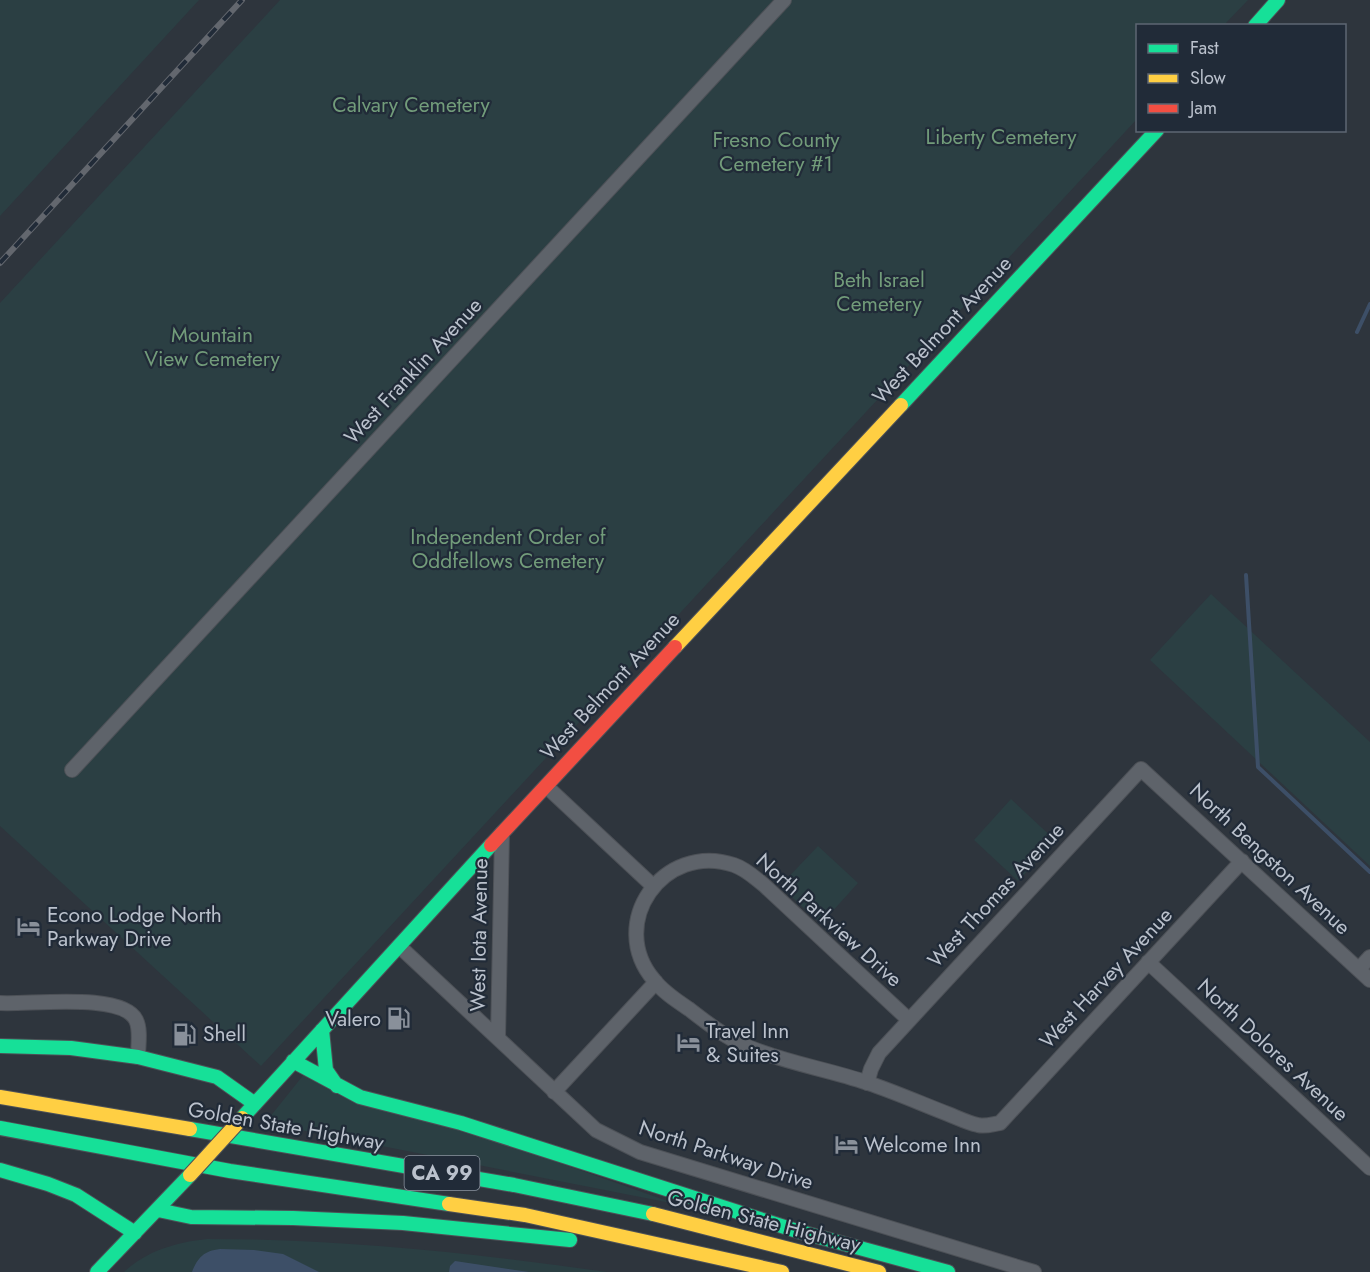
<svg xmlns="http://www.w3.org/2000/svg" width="1370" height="1272" viewBox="0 0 1370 1272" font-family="Jost,sans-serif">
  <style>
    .green { fill: #2b3f43 }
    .water { fill: #3d4f67 }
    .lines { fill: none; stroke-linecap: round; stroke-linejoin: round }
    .stream { stroke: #3d4f67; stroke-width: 4 }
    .street-casing { stroke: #4d5157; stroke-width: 16 }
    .fast-casing { stroke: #4d5157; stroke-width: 16 }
    .slow-casing { stroke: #4d5157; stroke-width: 16 }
    .jam-casing { stroke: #4d5157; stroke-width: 16 }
    .street { stroke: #5e636a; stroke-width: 14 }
    .fast { stroke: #16e098; stroke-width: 14 }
    .slow { stroke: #ffcf43; stroke-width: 14 }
    .jam { stroke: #f24e42; stroke-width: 14 }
    .rail-casing { stroke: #63676e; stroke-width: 6 }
    .rail { stroke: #212b38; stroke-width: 4; stroke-dasharray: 11; stroke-linecap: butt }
    .slow-bridge-casing { stroke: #4d5157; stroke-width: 16; stroke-linecap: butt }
    .slow-bridge { stroke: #ffcf43; stroke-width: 14 }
    .labels { text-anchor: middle; stroke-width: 4.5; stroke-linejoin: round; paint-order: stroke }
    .shield { fill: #212b38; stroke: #8c94a0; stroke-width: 1.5 }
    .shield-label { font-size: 20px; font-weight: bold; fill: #bac1cc }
    .park-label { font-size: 21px; fill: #729c7a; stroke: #212b38 }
    .street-label { font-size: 21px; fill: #bac1cc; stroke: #212b38 }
    .poi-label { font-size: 21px; fill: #bac1cc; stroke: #212b38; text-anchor: start }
  </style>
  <rect width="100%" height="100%" fill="#2e353d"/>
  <path class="green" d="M 0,0 L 199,0 L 0,216 Z
    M 280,0 L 1248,0 L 1224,25 L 1138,26 L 1137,119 L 261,1066 L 0,826 L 0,303 Z
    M 1211,594 L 1370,742 L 1370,866 L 1150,660 Z
    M 1011,799 L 1056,841 L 1018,881 L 974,840 Z
    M 818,846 L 858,883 L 821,924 L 780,886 Z
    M 305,1073 L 676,1204 L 265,1123 Z
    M 207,1239 C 341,1239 474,1253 607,1272 L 124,1272 C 146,1251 177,1242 207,1239 Z"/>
  <path class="water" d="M 220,1249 L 254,1250 L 283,1254 L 319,1272 L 192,1272 C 198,1257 204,1251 220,1249 Z
    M 455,1261 L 529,1272 L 449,1272 L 450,1266 Z"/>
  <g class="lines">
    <path class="stream" d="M 1357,332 L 1370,304
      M 1246,575 L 1258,767 L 1370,872"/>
    <defs>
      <path id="street" d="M 72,770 L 784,0
        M 546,786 L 653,886
        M 399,946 L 596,1130 L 640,1152 L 1034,1272
        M 1148,962 L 1370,1168
        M 1359,969 L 1370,957
        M 0,1003 C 29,1005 122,992 136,1020 C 141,1030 138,1046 138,1057
        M 909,1020 L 764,885 C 755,878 746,869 734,865 C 663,841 606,924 654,980 C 663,992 677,1001 689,1009 C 707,1023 725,1037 746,1046 C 785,1063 828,1069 868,1083 C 895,1092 922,1104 948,1114 C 958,1118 968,1123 978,1125 C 985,1127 993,1124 1000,1123 L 1242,861
        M 498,1038 L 502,833
        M 867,1083 L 871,1069 L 879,1053 L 1141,769 L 1370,980
        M 554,1092 L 656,982"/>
      <path id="fast" d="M 1255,26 L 1278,0
        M 901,405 L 1157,130
        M 322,1030 L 326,1070 L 337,1086
        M 0,1046 L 71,1048 L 138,1057
        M 138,1057 L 217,1077 L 255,1104
        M 293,1061 L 360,1097 L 461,1123 L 797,1231 L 948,1272
        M 242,1118 L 491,845
        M 0,1128 L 230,1171 L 449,1204
        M 190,1129 L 514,1185 L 653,1214
        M 0,1170 L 48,1184 L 76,1195 L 135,1233
        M 158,1210 L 191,1217 L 293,1218 L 403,1223 L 570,1240
        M 97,1272 L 190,1175"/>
      <path id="slow" d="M 675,647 L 901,405
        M 0,1097 L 190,1129
        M 449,1204 L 525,1215 L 782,1272
        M 653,1214 L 879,1272"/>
      <path id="jam" d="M 491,845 L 675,647"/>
    </defs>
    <use href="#street" class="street-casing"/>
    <use href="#fast" class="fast-casing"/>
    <use href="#slow" class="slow-casing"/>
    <use href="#jam" class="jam-casing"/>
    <use href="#street" class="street"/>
    <use href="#fast" class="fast"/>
    <use href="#slow" class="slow"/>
    <use href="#jam" class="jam"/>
    <defs>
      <path id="rail" d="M 0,263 L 242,0"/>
    </defs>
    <use href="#rail" class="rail-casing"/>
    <use href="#rail" class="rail"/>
    <defs>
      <path id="slow-bridge" d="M 190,1175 L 242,1118"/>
    </defs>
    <use href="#slow-bridge" class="slow-bridge-casing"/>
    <use href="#slow-bridge" class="slow-bridge"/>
  </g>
  <defs>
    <symbol id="hotel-bare" viewBox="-9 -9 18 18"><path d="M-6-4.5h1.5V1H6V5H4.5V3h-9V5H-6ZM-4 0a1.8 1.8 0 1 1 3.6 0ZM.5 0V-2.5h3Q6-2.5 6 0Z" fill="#89909a" stroke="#212b38" stroke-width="2.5" paint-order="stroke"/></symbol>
    <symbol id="fuel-bare" viewBox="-9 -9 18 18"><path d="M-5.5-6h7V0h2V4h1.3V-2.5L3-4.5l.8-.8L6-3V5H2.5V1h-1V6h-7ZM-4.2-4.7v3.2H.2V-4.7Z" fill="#89909a" stroke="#212b38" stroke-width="2.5" paint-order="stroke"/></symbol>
  </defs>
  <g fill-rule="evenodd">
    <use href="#hotel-bare" x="12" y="910" width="33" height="33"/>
    <use href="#fuel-bare" x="382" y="1002" width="33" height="33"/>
    <use href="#fuel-bare" x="168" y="1018" width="33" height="33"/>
    <use href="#hotel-bare" x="672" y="1026" width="33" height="33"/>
    <use href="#hotel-bare" x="830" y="1128" width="33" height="33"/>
  </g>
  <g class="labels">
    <rect class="shield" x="404.5" y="1156" width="75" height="34" rx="4.5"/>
    <g class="shield-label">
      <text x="442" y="1180">CA 99</text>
    </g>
    <g class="park-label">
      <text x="411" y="112">Calvary Cemetery</text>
      <text x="1001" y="144">Liberty Cemetery</text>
      <text x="776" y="147">Fresno County<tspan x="776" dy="24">Cemetery #1</tspan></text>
      <text x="879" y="287">Beth Israel<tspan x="879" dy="24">Cemetery</tspan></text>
      <text x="212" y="342">Mountain<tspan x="212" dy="24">View Cemetery</tspan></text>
      <text x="508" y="544">Independent Order of<tspan x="508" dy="24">Oddfellows Cemetery</tspan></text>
    </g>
    <g class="street-label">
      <text transform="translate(942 330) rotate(-47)" y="7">West Belmont Avenue</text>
      <text transform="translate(413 371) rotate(-47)" y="7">West Franklin Avenue</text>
      <text transform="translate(610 686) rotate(-47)" y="7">West Belmont Avenue</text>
      <text transform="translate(1270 859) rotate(43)" y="7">North Bengston Avenue</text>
      <text transform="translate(996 895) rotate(-47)" y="7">West Thomas Avenue</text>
      <text transform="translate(829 920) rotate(42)" y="7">North Parkview Drive</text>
      <text transform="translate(479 935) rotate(-89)" y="7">West Iota Avenue</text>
      <text transform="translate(1106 978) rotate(-47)" y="7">West Harvey Avenue</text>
      <text transform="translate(1273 1050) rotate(43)" y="7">North Dolores Avenue</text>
      <text transform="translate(286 1126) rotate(10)" y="7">Golden State Highway</text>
      <text transform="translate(726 1155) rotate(18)" y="7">North Parkway Drive</text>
      <text transform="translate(764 1221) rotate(14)" y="7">Golden State Highway</text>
    </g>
    <g class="poi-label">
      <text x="47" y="922">Econo Lodge North<tspan x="47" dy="24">Parkway Drive</tspan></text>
      <text x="381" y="1026" text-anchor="end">Valero</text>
      <text x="706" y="1038">Travel Inn<tspan x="706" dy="24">&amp; Suites</tspan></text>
      <text x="203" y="1041">Shell</text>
      <text x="864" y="1152">Welcome Inn</text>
    </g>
  </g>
  <rect x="1136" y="24" width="210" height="108" fill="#212b38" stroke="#5e6773" stroke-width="1.5"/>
  <rect x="1148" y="44" width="30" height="9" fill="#16e098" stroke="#5e6773" stroke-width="1.5"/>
  <text x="1190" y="54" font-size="18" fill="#bac1cc">Fast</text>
  <rect x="1148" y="74" width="30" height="9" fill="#ffcf43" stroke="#5e6773" stroke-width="1.5"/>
  <text x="1190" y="84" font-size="18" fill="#bac1cc">Slow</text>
  <rect x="1148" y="104" width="30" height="9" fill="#f24e42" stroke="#5e6773" stroke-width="1.5"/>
  <text x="1190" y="114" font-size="18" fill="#bac1cc">Jam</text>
</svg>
